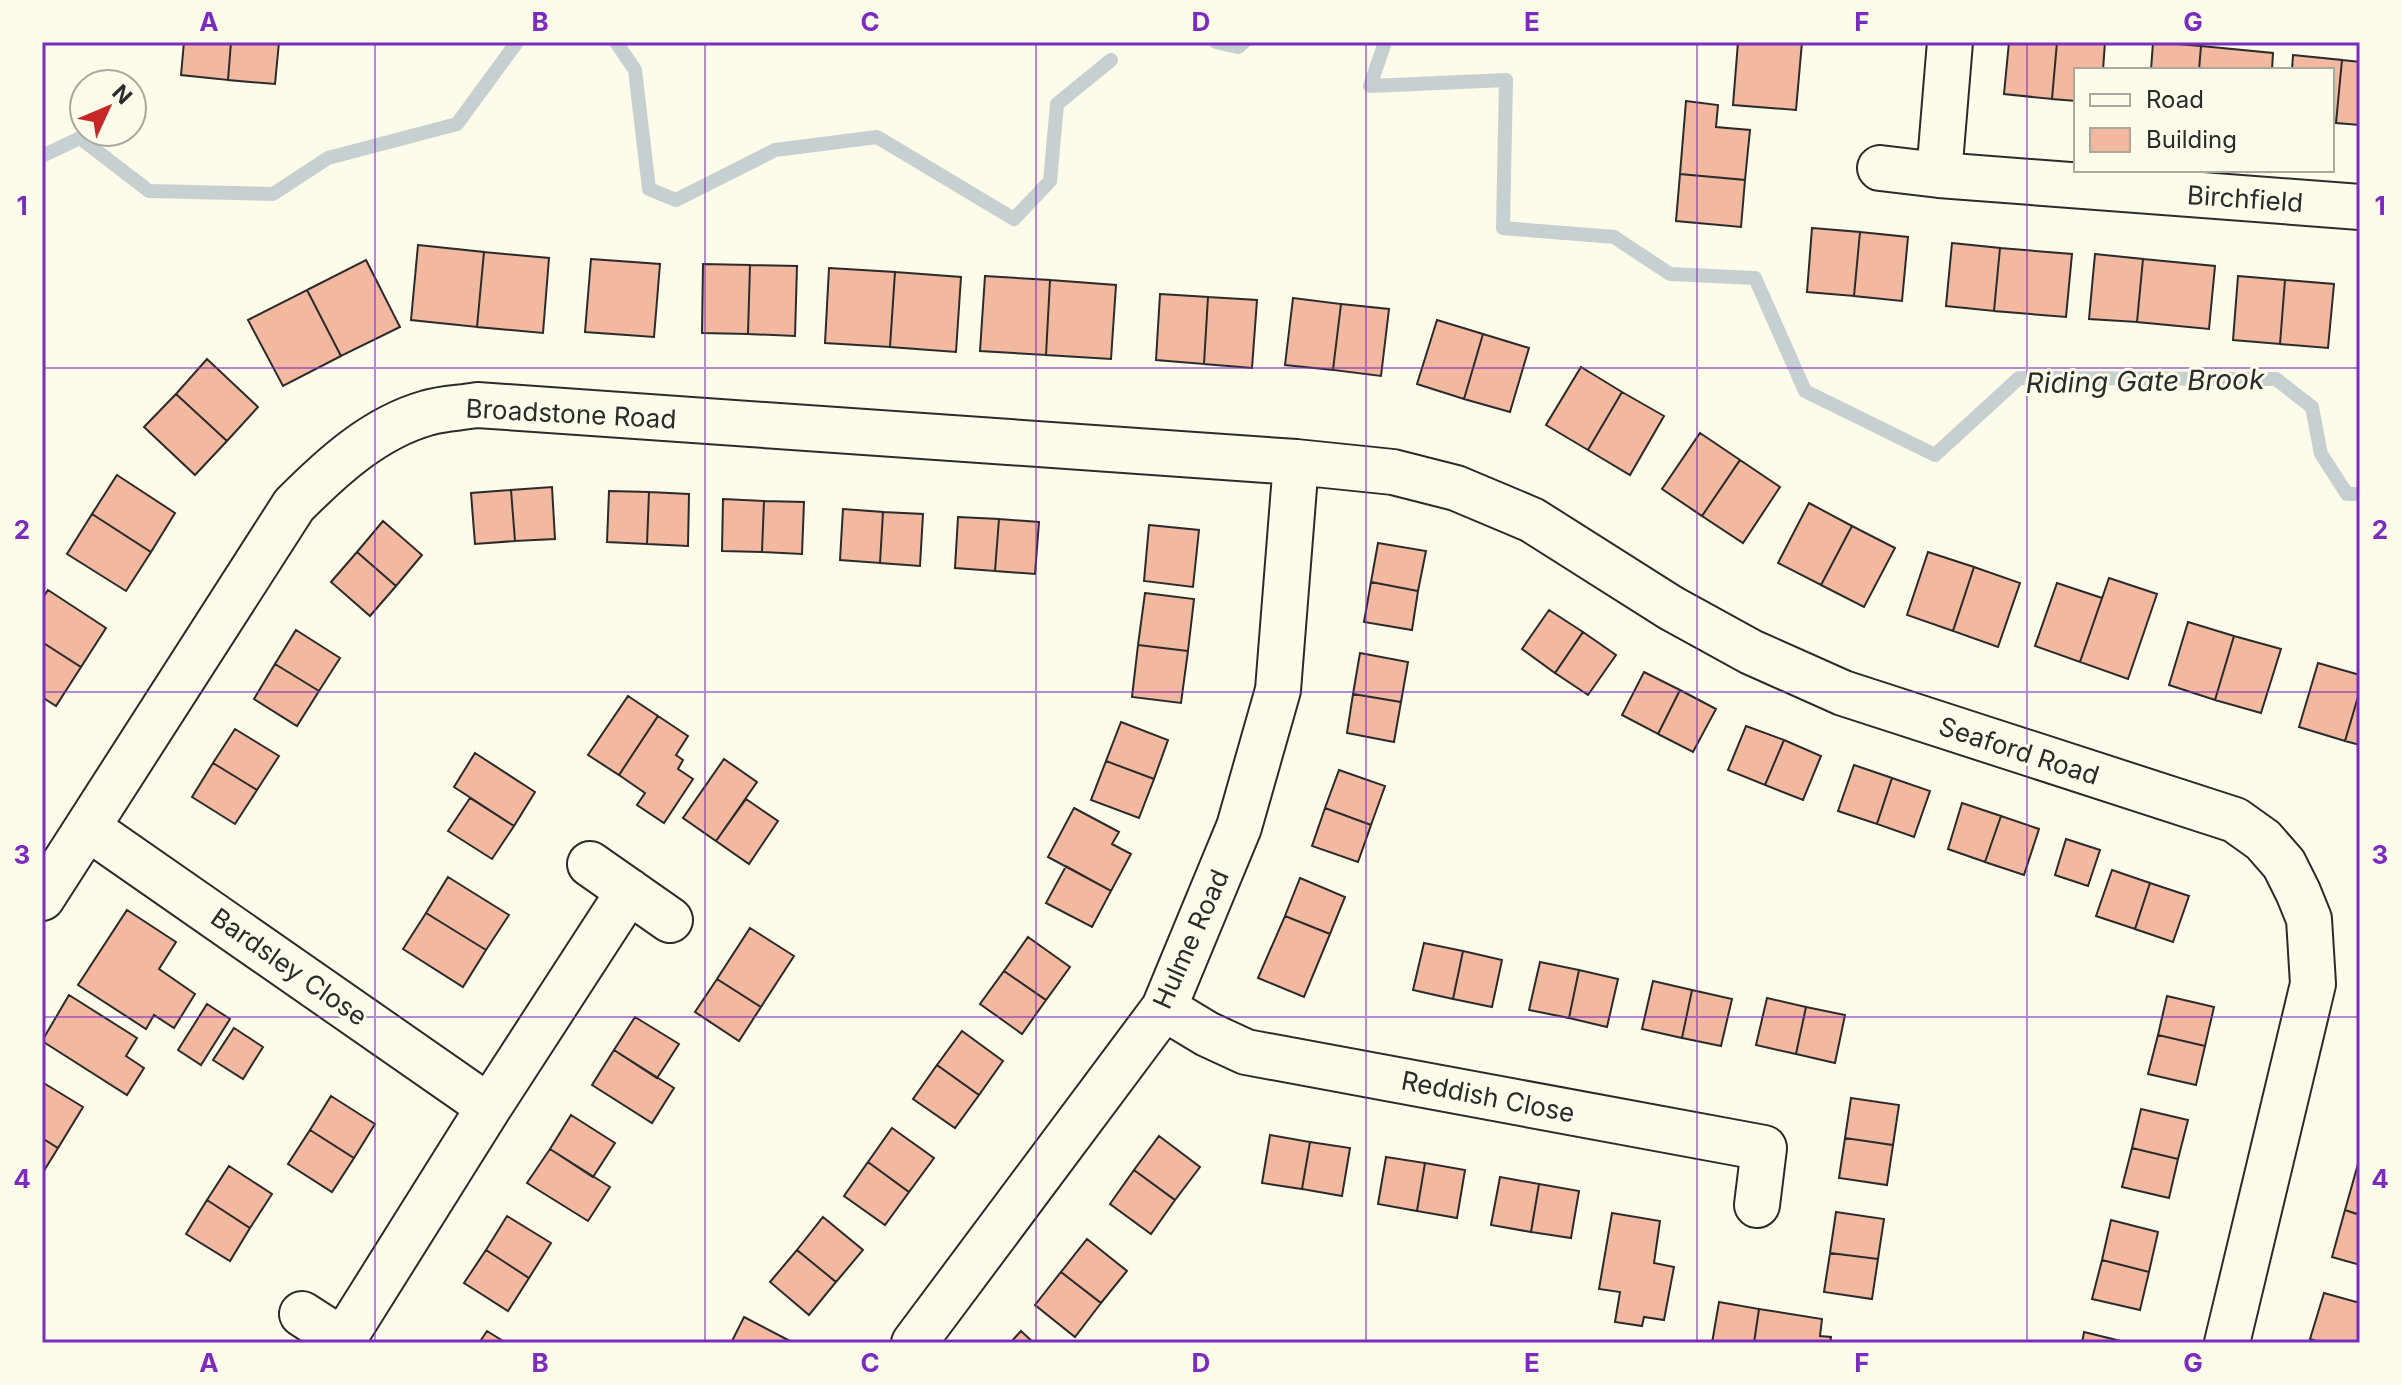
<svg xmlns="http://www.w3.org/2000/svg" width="2402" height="1385" viewBox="0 0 2402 1385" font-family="Inter,sans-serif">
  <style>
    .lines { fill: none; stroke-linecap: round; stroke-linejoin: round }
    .stream { stroke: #c7d0d0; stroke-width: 14 }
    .building { fill: #f2b8a0; stroke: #2b2b2b; stroke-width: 2 }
    .minor-casing { stroke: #2b2b2b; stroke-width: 48 }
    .minor { stroke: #fdfbea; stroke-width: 44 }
    .grid { fill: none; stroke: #7b2cbf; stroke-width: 2; stroke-opacity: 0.55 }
    .labels { text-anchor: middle; stroke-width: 6; stroke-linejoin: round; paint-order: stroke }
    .street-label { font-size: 26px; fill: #2b2b2b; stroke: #fdfbea }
    .water-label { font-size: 28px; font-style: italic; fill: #2b2b2b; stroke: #fdfbea }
    .neatline { fill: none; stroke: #7b2cbf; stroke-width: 3 }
    .grid-label { font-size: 26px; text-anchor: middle; font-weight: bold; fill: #7b2cbf }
  </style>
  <rect width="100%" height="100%" fill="#fdfbea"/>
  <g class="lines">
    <path class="stream" d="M 616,42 L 635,70 L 649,189 L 676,200 L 775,150 L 877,137 L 1014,219 L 1050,181 L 1057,104 L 1111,60
      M 1216,42 L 1238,47 L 1244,42
      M 1385,42 L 1370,86 L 1506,80 L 1503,228 L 1614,237 L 1670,274 L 1755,278 L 1805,391 L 1935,455 L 2019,378 L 2276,379 L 2312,407 L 2321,454 L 2347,494 L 2360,494
      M 42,156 L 80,138 L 149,191 L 273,194 L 328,158 L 457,124 L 517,42"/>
  </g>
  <path class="building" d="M 184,42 L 231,42 L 228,80 L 181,75 Z
    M 231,42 L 279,42 L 275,84 L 228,80 Z
    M 1738,42 L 1802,42 L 1796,110 L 1733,105 Z
    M 2009,42 L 2057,42 L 2052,99 L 2004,94 Z
    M 2057,42 L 2105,42 L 2103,70 L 2076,70 L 2076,101 L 2052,99 Z
    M 2153,42 L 2201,46 L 2199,70 L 2151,70 Z
    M 2201,46 L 2273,53 L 2272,70 L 2199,70 Z
    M 2293,55 L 2342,60 L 2336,123 L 2332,123 L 2332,70 L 2292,70 Z
    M 2342,60 L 2360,62 L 2360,125 L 2336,123 Z
    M 1686,101 L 1718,105 L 1716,127 L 1750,130 L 1745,180 L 1680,174 Z
    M 1680,174 L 1745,180 L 1741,227 L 1676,221 Z
    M 1812,228 L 1860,232 L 1854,296 L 1807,292 Z
    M 1860,232 L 1908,237 L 1902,301 L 1854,296 Z
    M 1952,243 L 2000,248 L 1994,311 L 1946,306 Z
    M 418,245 L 484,252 L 477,327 L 411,320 Z
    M 2000,248 L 2072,254 L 2066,317 L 1994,311 Z
    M 484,252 L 549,258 L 543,333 L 477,327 Z
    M 2095,254 L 2143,259 L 2137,322 L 2089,319 Z
    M 591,259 L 660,264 L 654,337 L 585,332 Z
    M 2143,259 L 2215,266 L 2209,329 L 2137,322 Z
    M 366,260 L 400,327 L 341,356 L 307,290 Z
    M 703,264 L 750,265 L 748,334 L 702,333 Z
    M 750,265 L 797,266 L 795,336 L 748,334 Z
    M 829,268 L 895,272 L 890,347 L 825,343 Z
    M 895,272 L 961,277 L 956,352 L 890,347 Z
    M 985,276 L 1050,280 L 1046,355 L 980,351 Z
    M 2238,276 L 2285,280 L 2280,344 L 2233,340 Z
    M 1050,280 L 1116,285 L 1111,359 L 1046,355 Z
    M 2285,280 L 2334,284 L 2328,348 L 2280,344 Z
    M 307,290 L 341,356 L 283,386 L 248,320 Z
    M 1160,294 L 1208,297 L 1204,364 L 1156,360 Z
    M 1208,297 L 1257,300 L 1252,368 L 1204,364 Z
    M 1293,298 L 1341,304 L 1333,370 L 1285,365 Z
    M 1341,304 L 1389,309 L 1381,376 L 1333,370 Z
    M 1437,320 L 1483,334 L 1464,399 L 1417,384 Z
    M 1483,334 L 1529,348 L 1510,412 L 1464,399 Z
    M 207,359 L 258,407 L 227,441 L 176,394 Z
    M 1581,367 L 1622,392 L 1588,450 L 1546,425 Z
    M 1622,392 L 1664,416 L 1630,475 L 1588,450 Z
    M 176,394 L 227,441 L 195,475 L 144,427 Z
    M 1700,433 L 1740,460 L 1702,516 L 1662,489 Z
    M 1740,460 L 1780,487 L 1743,543 L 1702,516 Z
    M 117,475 L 175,513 L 151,552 L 92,514 Z
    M 552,487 L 555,539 L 515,541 L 511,490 Z
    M 511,490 L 515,541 L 475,544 L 471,493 Z
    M 609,491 L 649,492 L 647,544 L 607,542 Z
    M 649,492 L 689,494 L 688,546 L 647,544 Z
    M 723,499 L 764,501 L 762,552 L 722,551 Z
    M 764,501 L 804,502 L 802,554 L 762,552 Z
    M 1809,503 L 1852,526 L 1821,585 L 1778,563 Z
    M 843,509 L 883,512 L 880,563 L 840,560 Z
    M 883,512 L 923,514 L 920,566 L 880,563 Z
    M 92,514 L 151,552 L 126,591 L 67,554 Z
    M 958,517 L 999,519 L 995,571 L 955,568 Z
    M 999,519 L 1039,522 L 1035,574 L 995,571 Z
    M 383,521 L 422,555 L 396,586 L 357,552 Z
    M 1149,525 L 1199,530 L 1193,587 L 1144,581 Z
    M 1852,526 L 1895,548 L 1864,607 L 1821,585 Z
    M 1378,543 L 1426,551 L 1418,591 L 1371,582 Z
    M 357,552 L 396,586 L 370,616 L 331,582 Z
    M 1928,552 L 1974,567 L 1953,631 L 1907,615 Z
    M 1974,567 L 2020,583 L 1998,647 L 1953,631 Z
    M 2109,578 L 2157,594 L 2128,679 L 2080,662 Z
    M 1371,582 L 1418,591 L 1412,630 L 1364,622 Z
    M 2057,583 L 2102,598 L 2080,662 L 2035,646 Z
    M 48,590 L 106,628 L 81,667 L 42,642 L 42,599 Z
    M 1145,593 L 1194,599 L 1188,651 L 1138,645 Z
    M 1549,610 L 1583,632 L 1555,673 L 1522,649 Z
    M 2188,622 L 2234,636 L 2215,700 L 2169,685 Z
    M 296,630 L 340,658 L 319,691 L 275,664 Z
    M 1583,632 L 1616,655 L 1588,695 L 1555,673 Z
    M 2234,636 L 2281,649 L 2261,713 L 2215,700 Z
    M 42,642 L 81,667 L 56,706 L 42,697 Z
    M 1138,645 L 1188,651 L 1181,703 L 1132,697 Z
    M 1360,653 L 1408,662 L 1401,702 L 1353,694 Z
    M 2318,663 L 2360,675 L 2360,690 L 2345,741 L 2299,727 Z
    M 275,664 L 319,691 L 297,726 L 254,699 Z
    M 1644,672 L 1680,690 L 1658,734 L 1622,715 Z
    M 1680,690 L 1716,709 L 1693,752 L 1658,734 Z
    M 2360,690 L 2360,745 L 2345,741 Z
    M 1353,694 L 1401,702 L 1394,742 L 1347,733 Z
    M 628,696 L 658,716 L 619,775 L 588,755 Z
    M 658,716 L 688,736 L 676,755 L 683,760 L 678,769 L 693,779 L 664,823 L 637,805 L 645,793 L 619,775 Z
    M 1121,722 L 1168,740 L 1154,779 L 1106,761 Z
    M 1746,726 L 1784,740 L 1765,785 L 1728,770 Z
    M 235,729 L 279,756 L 257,790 L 213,763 Z
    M 1784,740 L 1821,756 L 1803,800 L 1765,785 Z
    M 475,753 L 535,792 L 514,826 L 454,787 Z
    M 724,759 L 757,782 L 716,841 L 683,818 Z
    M 1106,761 L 1154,779 L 1139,818 L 1091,800 Z
    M 213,763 L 257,790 L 235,824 L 192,797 Z
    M 1854,765 L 1892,778 L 1877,824 L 1838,811 Z
    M 1339,770 L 1385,786 L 1371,825 L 1325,808 Z
    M 1892,778 L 1930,791 L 1914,837 L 1877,824 Z
    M 470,798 L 514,826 L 492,859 L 448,831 Z
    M 746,799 L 778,821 L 749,864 L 716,841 Z
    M 1962,803 L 2001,816 L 1985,862 L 1948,849 Z
    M 1074,808 L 1119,832 L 1112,844 L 1131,854 L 1111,891 L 1048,857 Z
    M 1325,808 L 1371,825 L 1358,862 L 1312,846 Z
    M 2001,816 L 2039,829 L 2024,875 L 1985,862 Z
    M 2066,839 L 2100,850 L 2088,886 L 2055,875 Z
    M 1066,866 L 1111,891 L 1092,927 L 1046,903 Z
    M 2112,870 L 2150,883 L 2135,929 L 2096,916 Z
    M 448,877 L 509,915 L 486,950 L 426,913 Z
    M 1300,878 L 1345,897 L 1330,934 L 1285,916 Z
    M 2150,883 L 2189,896 L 2173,942 L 2135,929 Z
    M 127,910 L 176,942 L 159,969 L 195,994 L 174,1028 L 154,1015 L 146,1029 L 78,985 Z
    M 426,913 L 486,950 L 463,987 L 403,949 Z
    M 1285,916 L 1330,934 L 1304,997 L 1258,978 Z
    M 750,928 L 794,956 L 761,1007 L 717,979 Z
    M 1028,937 L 1070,967 L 1046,1000 L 1004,971 Z
    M 1424,943 L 1463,951 L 1453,999 L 1413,990 Z
    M 1463,951 L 1502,960 L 1492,1007 L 1453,999 Z
    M 1540,962 L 1579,970 L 1569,1018 L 1529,1010 Z
    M 1579,970 L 1618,979 L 1607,1027 L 1569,1018 Z
    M 1004,971 L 1046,1000 L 1022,1034 L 980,1004 Z
    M 717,979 L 761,1007 L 739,1041 L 695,1012 Z
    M 1653,981 L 1692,990 L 1682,1038 L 1642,1029 Z
    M 1692,990 L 1732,999 L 1721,1046 L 1682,1038 Z
    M 69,995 L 137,1038 L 126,1056 L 144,1068 L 127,1095 L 42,1041 Z
    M 2167,996 L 2214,1007 L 2205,1046 L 2158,1035 Z
    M 1767,998 L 1806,1007 L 1796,1054 L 1756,1045 Z
    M 207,1004 L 230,1019 L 201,1065 L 178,1050 Z
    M 1806,1007 L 1845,1015 L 1835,1063 L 1796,1054 Z
    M 635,1017 L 679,1044 L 657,1078 L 614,1050 Z
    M 234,1028 L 263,1047 L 243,1079 L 213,1060 Z
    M 962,1031 L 1003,1061 L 979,1095 L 937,1065 Z
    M 2158,1035 L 2205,1046 L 2196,1085 L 2148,1074 Z
    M 614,1050 L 674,1088 L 652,1123 L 592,1085 Z
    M 937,1065 L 979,1095 L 955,1128 L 913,1099 Z
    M 42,1082 L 83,1107 L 58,1148 L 42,1138 Z
    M 331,1096 L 375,1124 L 354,1158 L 310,1130 Z
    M 1851,1098 L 1899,1105 L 1893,1145 L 1845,1138 Z
    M 2141,1109 L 2188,1120 L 2178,1159 L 2132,1148 Z
    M 571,1115 L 615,1143 L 593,1177 L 550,1149 Z
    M 892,1128 L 934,1158 L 909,1192 L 868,1162 Z
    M 310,1130 L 354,1158 L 332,1192 L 288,1164 Z
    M 1270,1135 L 1310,1142 L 1302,1189 L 1262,1183 Z
    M 1159,1136 L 1200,1167 L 1175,1200 L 1134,1170 Z
    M 42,1138 L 58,1148 L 42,1174 Z
    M 1845,1138 L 1893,1145 L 1887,1185 L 1839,1178 Z
    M 1310,1142 L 1350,1148 L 1342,1196 L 1302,1189 Z
    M 2132,1148 L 2178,1159 L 2169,1198 L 2122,1187 Z
    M 550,1149 L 610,1187 L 588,1221 L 527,1183 Z
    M 1386,1157 L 1425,1163 L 1417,1211 L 1378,1204 Z
    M 868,1162 L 909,1192 L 885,1225 L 844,1196 Z
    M 1425,1163 L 1465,1170 L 1457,1218 L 1417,1211 Z
    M 2358,1164 L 2360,1165 L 2360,1215 L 2345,1210 Z
    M 229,1166 L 272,1194 L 250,1228 L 207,1200 Z
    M 1134,1170 L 1175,1200 L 1151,1234 L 1110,1204 Z
    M 1500,1177 L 1539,1184 L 1531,1232 L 1491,1225 Z
    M 1539,1184 L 1579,1191 L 1571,1238 L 1531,1232 Z
    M 207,1200 L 250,1228 L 230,1261 L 186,1234 Z
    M 2345,1210 L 2360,1215 L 2360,1265 L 2332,1257 Z
    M 1836,1212 L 1884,1219 L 1878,1259 L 1830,1253 Z
    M 1612,1213 L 1660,1221 L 1654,1263 L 1674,1267 L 1664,1320 L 1644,1317 L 1642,1326 L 1615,1322 L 1620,1292 L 1599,1289 Z
    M 507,1216 L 551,1243 L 529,1278 L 486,1250 Z
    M 823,1217 L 863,1250 L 836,1282 L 797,1250 Z
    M 2111,1220 L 2158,1232 L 2149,1272 L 2102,1260 Z
    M 1087,1239 L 1127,1271 L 1101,1303 L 1061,1272 Z
    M 486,1250 L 529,1278 L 508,1311 L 464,1283 Z
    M 797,1250 L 836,1282 L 809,1315 L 770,1282 Z
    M 1830,1253 L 1878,1259 L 1872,1299 L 1824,1292 Z
    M 2102,1260 L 2149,1272 L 2140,1310 L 2092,1299 Z
    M 1061,1272 L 1101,1303 L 1075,1337 L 1035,1305 Z
    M 2324,1293 L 2360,1303 L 2360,1343 L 2323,1343 L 2310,1339 Z
    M 1719,1302 L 1759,1309 L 1754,1343 L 1712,1343 Z
    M 1759,1309 L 1822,1319 L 1820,1336 L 1831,1337 L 1830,1343 L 1754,1343 Z
    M 744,1317 L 790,1341 L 789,1343 L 731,1343 Z
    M 487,1331 L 506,1343 L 479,1343 Z
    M 1021,1331 L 1034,1343 L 1010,1343 Z
    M 2084,1332 L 2129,1343 L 2082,1343 Z"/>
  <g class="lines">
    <defs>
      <path id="minor" d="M 1880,168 L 1939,175 L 2360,207
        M 1939,175 L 1950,42
        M 88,828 L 489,1107
        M 590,864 L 670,920
        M 42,898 L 294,505 C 332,467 374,428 427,413 C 443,408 461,408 477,405 L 1296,462 L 1393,472 L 1456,488 L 1532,520 L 1671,608 L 1751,652 L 1843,693 L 2235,820 L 2263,840 L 2284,864 L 2298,892 L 2309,919 L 2313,984 L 2227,1343
        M 1164,1008 L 1207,1034 L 1246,1052 L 1764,1148 L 1757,1205
        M 302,1314 L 347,1343
        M 343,1340 L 489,1107 L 629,891
        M 914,1343 L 1164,1008 L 1239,827 L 1278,690 L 1296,462"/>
    </defs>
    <use href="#minor" class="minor-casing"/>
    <use href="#minor" class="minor"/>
  </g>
  <path class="grid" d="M 375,42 L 375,1343M 705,42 L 705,1343M 1036,42 L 1036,1343M 1366,42 L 1366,1343M 1697,42 L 1697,1343M 2027,42 L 2027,1343M 42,368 L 2360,368M 42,692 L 2360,692M 42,1017 L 2360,1017"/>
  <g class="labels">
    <g class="street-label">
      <text transform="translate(2245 199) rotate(4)" y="9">Birchfield</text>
      <text transform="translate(571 414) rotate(3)" y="9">Broadstone Road</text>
      <text transform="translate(2019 751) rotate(18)" y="9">Seaford Road</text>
      <text transform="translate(1191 939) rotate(-66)" y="9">Hulme Road</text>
      <text transform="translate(289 967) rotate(35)" y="9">Bardsley Close</text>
      <text transform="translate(1488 1097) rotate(11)" y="9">Reddish Close</text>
    </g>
    <g class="water-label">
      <text transform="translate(2145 381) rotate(-1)" y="10">Riding Gate Brook</text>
    </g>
  </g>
  <rect width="2402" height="1385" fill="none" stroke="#fdfbea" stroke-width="88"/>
  <rect x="2074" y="68" width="260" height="104" fill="#fdfbea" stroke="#a9a89e" stroke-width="2"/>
  <rect x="2090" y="94" width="40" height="12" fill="#fdfbea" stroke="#a9a89e" stroke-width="2"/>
  <text x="2146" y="108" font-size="24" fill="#2b2b2b">Road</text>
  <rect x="2090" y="128" width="40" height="24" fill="#f2b8a0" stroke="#a9a89e" stroke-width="2"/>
  <text x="2146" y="148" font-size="24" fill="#2b2b2b">Building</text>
  <g transform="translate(108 108) rotate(46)"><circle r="38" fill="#fdfbea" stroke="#a9a89e" stroke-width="2"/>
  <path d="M0-6L14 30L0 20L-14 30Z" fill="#c62828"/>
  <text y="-12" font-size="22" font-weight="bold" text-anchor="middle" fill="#2b2b2b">N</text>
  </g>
  <rect x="44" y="44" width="2314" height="1297" class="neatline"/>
  <g class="grid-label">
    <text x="209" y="31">A</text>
    <text x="540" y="31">B</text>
    <text x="870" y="31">C</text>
    <text x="1201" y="31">D</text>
    <text x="1532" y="31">E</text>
    <text x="1862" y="31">F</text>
    <text x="2193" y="31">G</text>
    <text x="22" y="215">1</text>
    <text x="2380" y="215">1</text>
    <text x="22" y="539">2</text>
    <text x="2380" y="539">2</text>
    <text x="22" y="864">3</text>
    <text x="2380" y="864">3</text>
    <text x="22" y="1188">4</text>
    <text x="2380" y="1188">4</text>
    <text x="209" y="1372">A</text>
    <text x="540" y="1372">B</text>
    <text x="870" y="1372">C</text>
    <text x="1201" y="1372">D</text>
    <text x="1532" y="1372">E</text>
    <text x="1862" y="1372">F</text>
    <text x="2193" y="1372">G</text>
  </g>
</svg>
